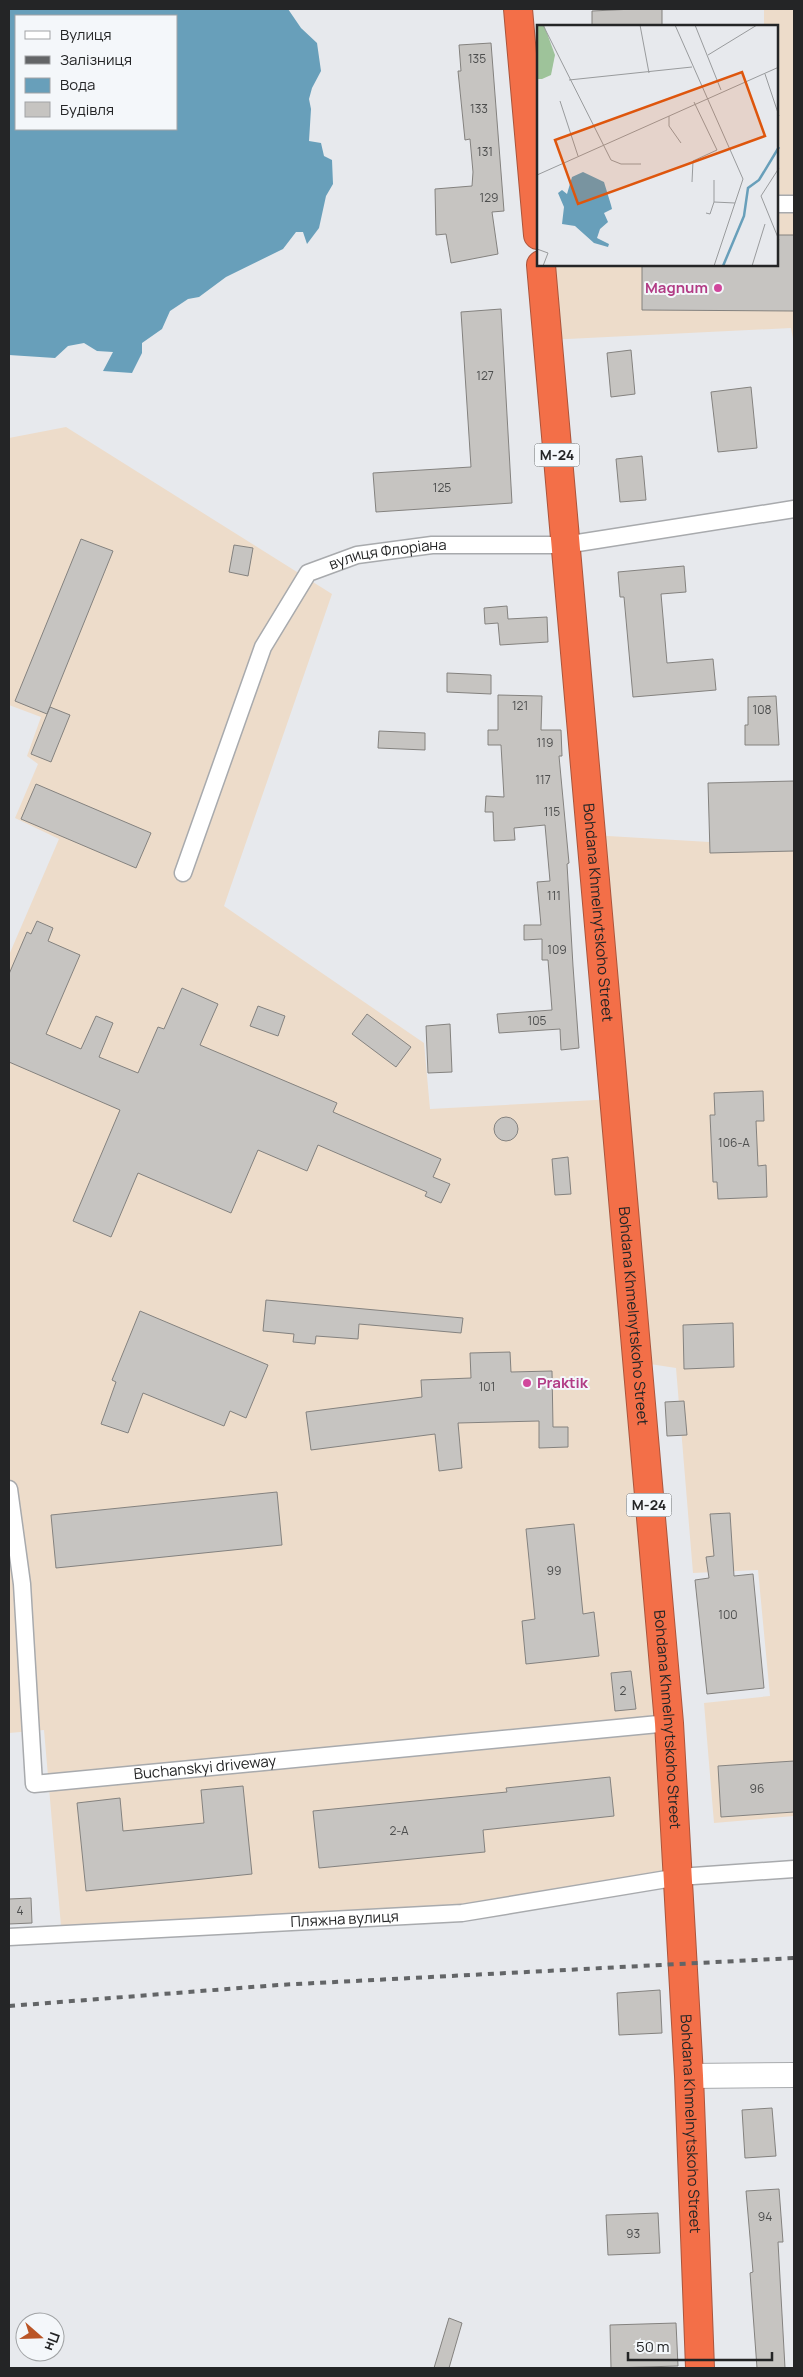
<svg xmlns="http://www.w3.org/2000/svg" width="803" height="2377" viewBox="0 0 803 2377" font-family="Manrope,sans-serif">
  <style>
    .industrial { fill: #eddcca }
    .water { fill: #689fba; fill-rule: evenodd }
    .building { fill: #c6c4c1; stroke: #84827f }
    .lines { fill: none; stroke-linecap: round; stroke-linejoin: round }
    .street-casing { stroke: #a8aaad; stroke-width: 19 }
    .secondary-casing { stroke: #a8aaad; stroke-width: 26 }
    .highway-casing { stroke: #ab553c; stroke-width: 30 }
    .street { stroke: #fff; stroke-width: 16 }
    .secondary { stroke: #fff; stroke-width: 24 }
    .highway { stroke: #f36f48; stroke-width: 28 }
    .rail { stroke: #636567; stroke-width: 4; stroke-dasharray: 6 6; stroke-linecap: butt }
    .hotel-dot { fill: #d1479c; stroke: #f4f7fa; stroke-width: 2 }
    .labels { text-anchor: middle; stroke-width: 4; stroke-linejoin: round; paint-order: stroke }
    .number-label { font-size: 12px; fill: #4c4d4d }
    .shield { fill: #f4f7fa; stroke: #626466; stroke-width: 1 }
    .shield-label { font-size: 14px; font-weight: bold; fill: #242526 }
    .hotel-label { font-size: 15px; font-weight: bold; fill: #b23c85; stroke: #f4f7fa; text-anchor: end }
    .street-label { font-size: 15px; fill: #242526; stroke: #f4f7fa }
    .inset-river { fill: none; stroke: #689fba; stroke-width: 2.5 }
    .inset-road { fill: none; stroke: #999b9d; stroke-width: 1 }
    .view { fill: #de560d; fill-opacity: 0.15; stroke: #de560d; stroke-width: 2.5 }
    .inset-edge { fill: none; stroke: #242526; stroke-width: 2.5 }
  </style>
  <rect width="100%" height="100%" fill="#e7e9ed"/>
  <path class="industrial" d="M 764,9 L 794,9 L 794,344 L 791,328 L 547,340 L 541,265 L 777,265 L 777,26 L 764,26 Z
    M 66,427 L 332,594 L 224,906 L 424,1043 L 430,1109 L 614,1099 L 591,835 L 794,847 L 794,1816 L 714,1823 L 704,1703 L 770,1696 L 758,1570 L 693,1573 L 676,1368 L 637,1362 L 671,1871 L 462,1906 L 61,1926 L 44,1730 L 9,1733 L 9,955 L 59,839 L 15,818 L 38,764 L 27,756 L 41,717 L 9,705 L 9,438 Z"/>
  <path class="water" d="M 9,9 L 288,9 L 301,28 L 317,43 L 321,71 L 312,88 L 309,99 L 311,109 L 309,141 L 321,143 L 324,156 L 332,160 L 333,184 L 326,196 L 319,228 L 307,244 L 303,232 L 296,232 L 283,249 L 226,277 L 199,297 L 188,299 L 170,311 L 162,329 L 142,343 L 142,353 L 132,373 L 103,371 L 113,352 L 97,351 L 84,343 L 68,346 L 55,358 L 9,355 ZM 16,16 L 176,16 L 176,129 L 16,129 Z"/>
  <path class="building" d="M 634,9 L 662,9 L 662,26 L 592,26 L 592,11 Z
    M 491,43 L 504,211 L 492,212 L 498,254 L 451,263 L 446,234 L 436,235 L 435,189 L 472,186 L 473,172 L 470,139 L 465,140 L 458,71 L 461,71 L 459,45 Z
    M 777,235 L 794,235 L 794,311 L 642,310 L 642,265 L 777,265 Z
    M 501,309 L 512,503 L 376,512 L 373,473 L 471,467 L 461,312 Z
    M 631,350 L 635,394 L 611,397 L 607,353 Z
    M 751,387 L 757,448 L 718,452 L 711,392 Z
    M 642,456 L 646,500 L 620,502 L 616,459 Z
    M 81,539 L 113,551 L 47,714 L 15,701 Z
    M 234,545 L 253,548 L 248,576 L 229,572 Z
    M 684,566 L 686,592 L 661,594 L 667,663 L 713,659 L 716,690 L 633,697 L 624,597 L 620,597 L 618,572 Z
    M 507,606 L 508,619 L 547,617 L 548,642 L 500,645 L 498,623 L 485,624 L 484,608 Z
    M 447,673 L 491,675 L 491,694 L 447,692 Z
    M 498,695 L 542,696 L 541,730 L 561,730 L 562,756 L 559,756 L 569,863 L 567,864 L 573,966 L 579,1048 L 561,1050 L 560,1029 L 499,1033 L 497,1014 L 552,1010 L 548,960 L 542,960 L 542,939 L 524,940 L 524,925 L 541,925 L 537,882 L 550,881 L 545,825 L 514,828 L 515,840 L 494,841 L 493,812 L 485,812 L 486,796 L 504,797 L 501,745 L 488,745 L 488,730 L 498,730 Z
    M 776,696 L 779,745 L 745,745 L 745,725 L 748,725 L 748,697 Z
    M 50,707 L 70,715 L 51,762 L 31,754 Z
    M 379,731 L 425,733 L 425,750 L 378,748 Z
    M 794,781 L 794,851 L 710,853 L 708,783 Z
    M 36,784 L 151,833 L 136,868 L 21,819 Z
    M 37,921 L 53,928 L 48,941 L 80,955 L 46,1034 L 81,1049 L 96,1016 L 113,1023 L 99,1057 L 138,1073 L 158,1027 L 164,1029 L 182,988 L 218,1004 L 200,1045 L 337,1103 L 333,1112 L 441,1159 L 433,1177 L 450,1184 L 441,1203 L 425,1196 L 427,1192 L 318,1145 L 307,1171 L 258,1150 L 231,1213 L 138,1173 L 111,1237 L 73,1221 L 120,1110 L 9,1062 L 9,974 L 27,932 L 31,934 Z
    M 258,1006 L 285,1016 L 278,1036 L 250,1026 Z
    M 367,1014 L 411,1047 L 396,1067 L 352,1034 Z
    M 450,1024 L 452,1072 L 428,1073 L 426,1026 Z
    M 763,1091 L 764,1121 L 756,1121 L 758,1166 L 766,1165 L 767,1197 L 718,1199 L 717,1182 L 713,1182 L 710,1115 L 715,1115 L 714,1093 Z
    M494 1129a12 12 0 1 1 24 0a12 12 0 1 1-24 0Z
    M 568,1157 L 571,1194 L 555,1195 L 552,1159 Z
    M 266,1300 L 463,1318 L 461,1333 L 359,1324 L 358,1339 L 316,1336 L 315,1344 L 293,1342 L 294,1334 L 263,1331 Z
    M 140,1311 L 268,1365 L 246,1418 L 230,1411 L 224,1426 L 143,1393 L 128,1433 L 101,1424 L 116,1382 L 112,1380 Z
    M 733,1323 L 734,1367 L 684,1369 L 683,1325 Z
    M 510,1352 L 511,1372 L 552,1371 L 553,1427 L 568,1427 L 568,1447 L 539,1448 L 539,1421 L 458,1423 L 462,1468 L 439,1471 L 435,1434 L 311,1450 L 306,1412 L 422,1397 L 421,1380 L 471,1378 L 470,1353 Z
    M 684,1401 L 687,1435 L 667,1436 L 665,1402 Z
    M 277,1492 L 282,1545 L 56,1568 L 51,1515 Z
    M 730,1513 L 734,1576 L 753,1574 L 764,1688 L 707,1694 L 695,1580 L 709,1578 L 706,1557 L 714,1556 L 710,1514 Z
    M 574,1524 L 583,1614 L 594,1612 L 599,1656 L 526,1664 L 522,1621 L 535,1619 L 526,1529 Z
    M 631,1671 L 636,1709 L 615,1711 L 611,1673 Z
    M 794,1761 L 794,1812 L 721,1817 L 718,1766 Z
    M 610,1777 L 614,1816 L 483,1830 L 485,1852 L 319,1868 L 313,1811 L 507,1792 L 506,1788 Z
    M 243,1786 L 252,1874 L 86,1891 L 77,1803 L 120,1798 L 123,1831 L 204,1823 L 201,1790 Z
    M 31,1898 L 32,1923 L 9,1924 L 9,1899 Z
    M 660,1990 L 662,2033 L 619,2035 L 617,1993 Z
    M 772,2108 L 776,2156 L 745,2158 L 742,2110 Z
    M 779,2189 L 783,2242 L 778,2242 L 785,2368 L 757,2368 L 750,2273 L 753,2272 L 746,2191 Z
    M 658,2213 L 660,2253 L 608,2255 L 606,2215 Z
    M 449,2318 L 462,2323 L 449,2368 L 434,2368 Z
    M 676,2323 L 678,2366 L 611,2368 L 610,2325 Z"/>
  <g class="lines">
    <defs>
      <g id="street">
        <path d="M 777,204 L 794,204"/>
        <path id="s1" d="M 183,873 L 263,647 L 308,573 L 357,555 L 432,545 L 565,545 L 794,509"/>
        <path id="s2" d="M 9,1489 L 22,1584 L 34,1784 L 669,1723"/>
        <path id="s3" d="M 9,1937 L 462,1913 L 679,1877 L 794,1869"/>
      </g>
      <path id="secondary" d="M 689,2076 L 794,2075"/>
      <g id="highway">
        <path d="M 518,9 L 538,235"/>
        <path id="s4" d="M 541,265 L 669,1723 L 689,2076 L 700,2368"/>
      </g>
    </defs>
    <use href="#street" class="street-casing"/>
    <use href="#secondary" class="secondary-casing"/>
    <use href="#highway" class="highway-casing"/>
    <use href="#street" class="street"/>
    <use href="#secondary" class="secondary"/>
    <use href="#highway" class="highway"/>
    <path class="rail" d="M 9,2006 L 278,1985 L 794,1958"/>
  </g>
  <g class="hotel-dot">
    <circle cx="718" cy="288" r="5"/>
    <circle cx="527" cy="1383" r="5"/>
  </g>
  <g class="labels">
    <g class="number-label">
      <text x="477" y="63">135</text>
      <text x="479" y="113">133</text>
      <text x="485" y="156">131</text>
      <text x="489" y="202">129</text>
      <text x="485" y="380">127</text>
      <text x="442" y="492">125</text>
      <text x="520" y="710">121</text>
      <text x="762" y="714">108</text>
      <text x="545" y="747">119</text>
      <text x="543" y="784">117</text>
      <text x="552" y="816">115</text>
      <text x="554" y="900">111</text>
      <text x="557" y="954">109</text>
      <text x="537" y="1025">105</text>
      <text x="734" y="1147">106-А</text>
      <text x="487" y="1391">101</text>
      <text x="554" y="1575">99</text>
      <text x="728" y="1619">100</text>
      <text x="623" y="1695">2</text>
      <text x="757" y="1793">96</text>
      <text x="399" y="1835">2-А</text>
      <text x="20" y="1915">4</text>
      <text x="765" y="2221">94</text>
      <text x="633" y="2238">93</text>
    </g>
    <g class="shield">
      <rect x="534.5" y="443.5" width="45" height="23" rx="4"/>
      <rect x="626.5" y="1493.5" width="45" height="23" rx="4"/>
    </g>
    <g class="shield-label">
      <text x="557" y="460">М-24</text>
      <text x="649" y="1510">М-24</text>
    </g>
    <g class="hotel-label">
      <text x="708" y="293">Magnum</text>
      <text x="537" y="1388" text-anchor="start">Praktik</text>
    </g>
    <g class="street-label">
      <text dy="5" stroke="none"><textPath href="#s1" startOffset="409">вулиця Флоріана</textPath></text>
      <text dy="5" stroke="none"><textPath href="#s4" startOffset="650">Bohdana Khmelnytskoho Street</textPath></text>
      <text dy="5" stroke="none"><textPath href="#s4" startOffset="1055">Bohdana Khmelnytskoho Street</textPath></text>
      <text dy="5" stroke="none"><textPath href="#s4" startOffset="1460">Bohdana Khmelnytskoho Street</textPath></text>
      <text dy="5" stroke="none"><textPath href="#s2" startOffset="468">Buchanskyi driveway</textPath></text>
      <text dy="5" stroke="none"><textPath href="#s3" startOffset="336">Пляжна вулиця</textPath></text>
      <text dy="5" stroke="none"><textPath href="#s4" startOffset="1865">Bohdana Khmelnytskoho Street</textPath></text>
    </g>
  </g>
  <g transform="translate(537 25)">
    <rect width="241" height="241" fill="#e7e9ed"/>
    <path d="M 0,0 L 7,0 L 18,30 L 14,50 L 5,54 L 0,54 Z" fill="#9ec39a"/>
    <path d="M 46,147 L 67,157 L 74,180 L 75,184 L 67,188 L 71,197 L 63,204 L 60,213 L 72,219 L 71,222 L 57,218 L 38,201 L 25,199 L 27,182 L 21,168 L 25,165 L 30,169 L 35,152 Z" fill="#689fba"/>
    <path class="inset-river" d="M 186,241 L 207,191 L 211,163 L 222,155 L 242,122"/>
    <path class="inset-road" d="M 6,0 L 74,135 L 84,139 L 104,139M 103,0 L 112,48M 138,0 L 206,154 L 177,241M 158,0 L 184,65M 171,30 L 220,0M 228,49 L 242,91M 32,55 L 155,42M 23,76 L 41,131M 132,91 L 132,101 L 144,118M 242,143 L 224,171 L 242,215M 0,150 L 242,42M 177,155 L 177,177 L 198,178M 155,157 L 156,136 L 180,125 L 157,77M 169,188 L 173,189 L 177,177M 0,224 L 11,228 L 6,241M 215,241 L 228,199"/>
    <path class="view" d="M 205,47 L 228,111 L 41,179 L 18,115 Z"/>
    <rect width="241" height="241" class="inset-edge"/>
  </g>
  <rect width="803" height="2377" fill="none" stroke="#242526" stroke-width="20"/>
  <rect x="15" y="15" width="162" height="115" fill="#f4f7fa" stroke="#a1a3a5"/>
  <rect x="25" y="31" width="25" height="8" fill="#ffffff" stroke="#a1a3a5"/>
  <text x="60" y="40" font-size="15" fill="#242526">Вулиця</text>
  <rect x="25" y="56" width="25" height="8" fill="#636567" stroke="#a1a3a5"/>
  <text x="60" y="65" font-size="15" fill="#242526">Залізниця</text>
  <rect x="25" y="78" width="25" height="15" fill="#689fba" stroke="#a1a3a5"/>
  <text x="60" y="90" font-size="15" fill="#242526">Вода</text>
  <rect x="25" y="102" width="25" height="15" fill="#c6c4c1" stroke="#a1a3a5"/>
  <text x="60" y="115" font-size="15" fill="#242526">Будівля</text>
  <g transform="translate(40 2337) rotate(110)"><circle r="24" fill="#f4f7fa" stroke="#a1a3a5"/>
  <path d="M0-4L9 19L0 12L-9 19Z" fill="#ba5526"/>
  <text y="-8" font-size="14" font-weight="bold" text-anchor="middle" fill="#242526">Пн</text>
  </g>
  <path d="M628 2352v8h144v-8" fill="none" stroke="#242526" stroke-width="2.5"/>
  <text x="636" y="2352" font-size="15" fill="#242526" stroke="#f4f7fa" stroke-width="4" paint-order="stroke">50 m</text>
</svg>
